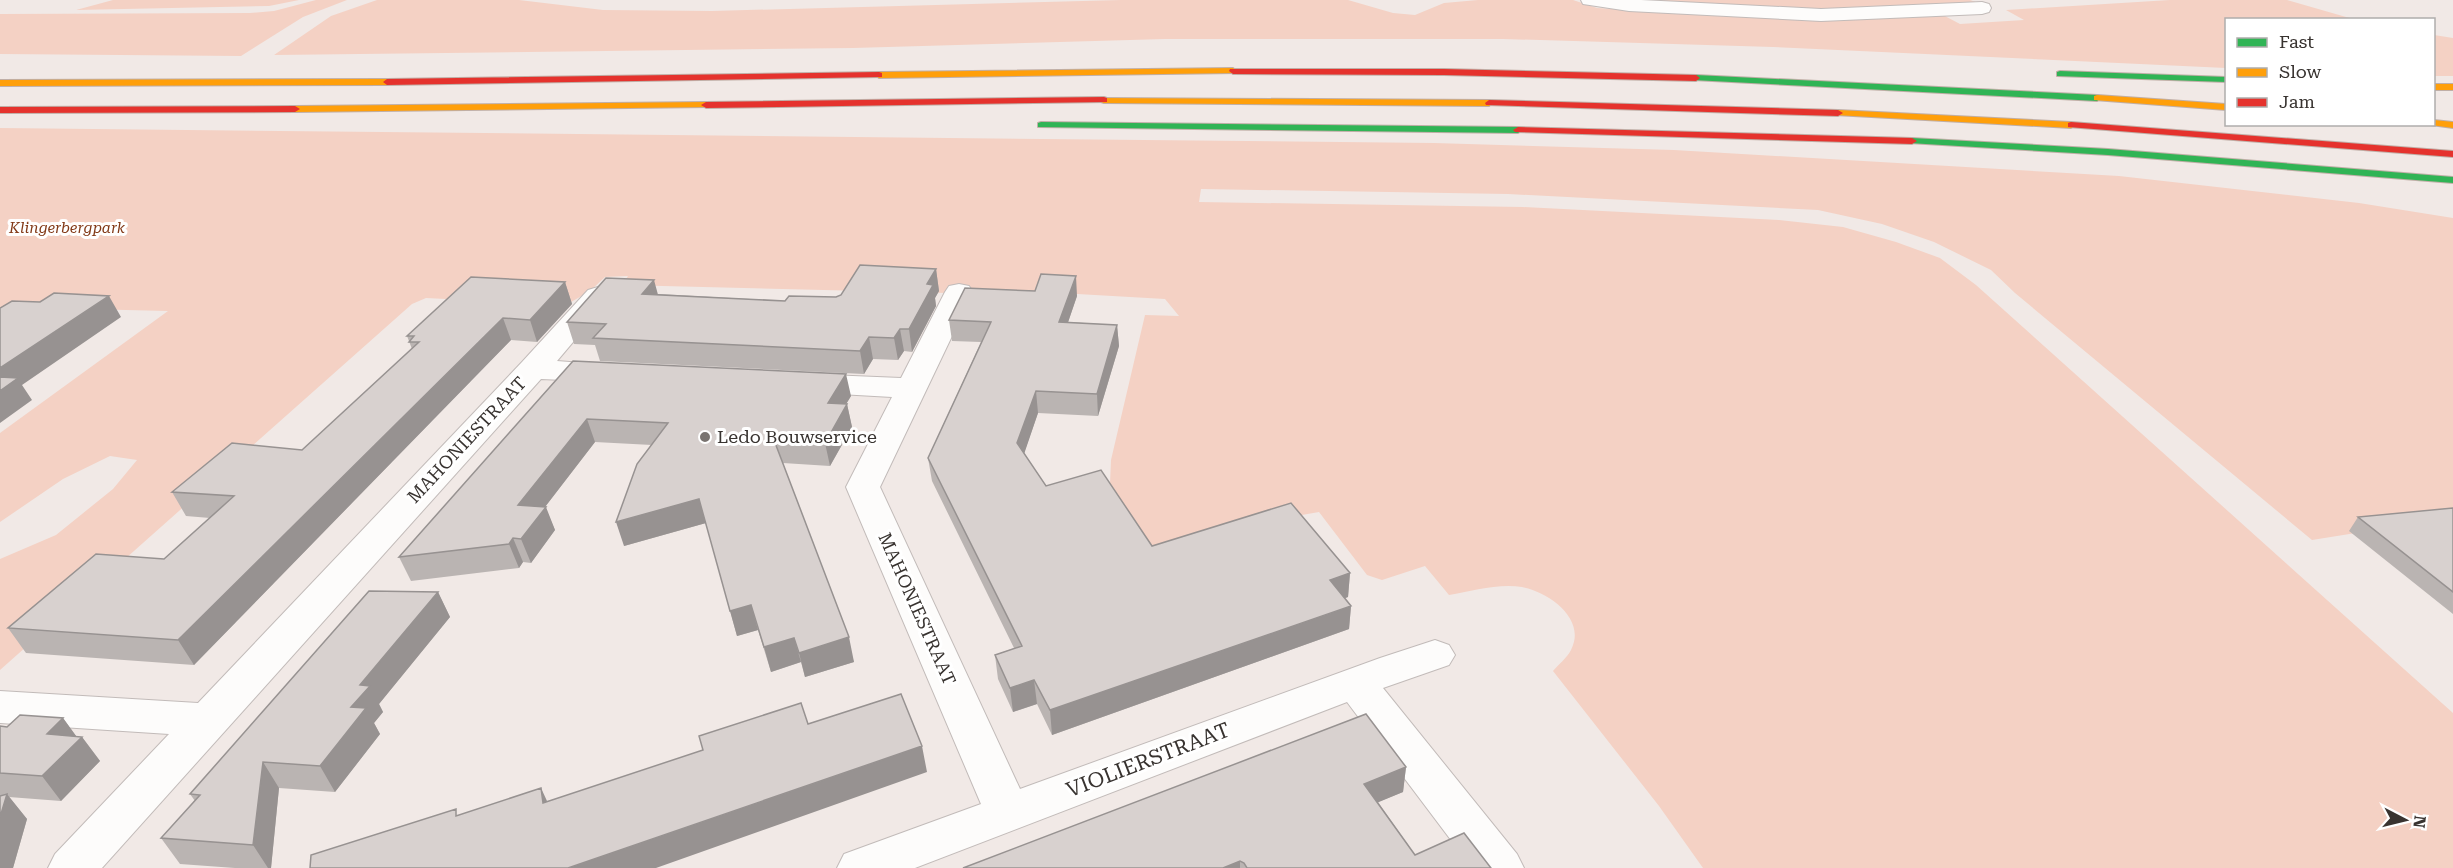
<svg xmlns="http://www.w3.org/2000/svg" width="2453" height="868" viewBox="0 0 2453 868" font-family="'Roboto Serif',serif">
  <style>
    .green { fill: #f4d1c4 }
    .lines { fill: none; stroke-linecap: round; stroke-linejoin: round }
    .street-casing { stroke: #c2bbb9; stroke-width: 2 }
    .fast-casing { stroke: #c0afa7; stroke-width: 2 }
    .slow-casing { stroke: #c0afa7; stroke-width: 2 }
    .jam-casing { stroke: #c0afa7; stroke-width: 2 }
    .street { fill: #fdfcfb; fill-rule: evenodd }
    .fast { fill: #30b455; fill-rule: evenodd }
    .slow { fill: #ff9f0a; fill-rule: evenodd }
    .jam { fill: #e5322d; fill-rule: evenodd }
    .wall { fill: #bab4b2 }
    .shaded-wall { fill: #979291 }
    .building { fill: #d8d1cf; stroke: #979291; stroke-width: 1.5 }
    .poi-dot { fill: #797370; stroke: #fff; stroke-width: 2 }
    .labels { text-anchor: middle; stroke-width: 6; stroke-linejoin: round; paint-order: stroke }
    .far-park-label { font-size: 15px; font-style: italic; fill: #823917; stroke: #fff }
    .poi-label { font-size: 18px; fill: #383330; stroke: #fff; text-anchor: start }
    .street-label { font-size: 18px; fill: #383330; stroke: #fff }
    .near-street-label { font-size: 21px; fill: #383330; stroke: #fff }
  </style>
  <rect width="100%" height="100%" fill="#f1e9e6"/>
  <path class="green" d="M 113,0 L 299,0 L 269,6 L 76,10 Z
    M 316,0 L 347,0 L 303,17 L 241,56 L 0,54 L 0,14 L 250,13 L 274,11 Z
    M 377,0 L 519,0 L 603,10 L 712,11 L 1121,0 L 1348,0 L 1393,13 L 1415,15 L 1444,3 L 1478,0 L 1573,0 L 1597,8 L 1714,16 L 1876,18 L 1941,14 L 1960,24 L 2024,20 L 2006,10 L 2170,0 L 2287,0 L 2353,19 L 2226,20 L 2226,68 L 1773,47 L 1503,39 L 1165,39 L 853,48 L 274,55 L 331,16 Z
    M 1608,0 L 1970,0 L 1979,3 L 1859,10 L 1774,11 Z
    M 2434,35 L 2453,38 L 2453,76 L 2434,76 Z
    M 0,128 L 1434,143 L 1674,150 L 2119,176 L 2359,203 L 2453,218 L 2453,522 L 2362,532 L 2312,540 L 2015,293 L 1991,270 L 1934,242 L 1882,224 L 1818,210 L 1508,194 L 1201,189 L 1199,202 L 1523,207 L 1779,220 L 1843,227 L 1896,242 L 1940,258 L 1976,285 L 2453,713 L 2453,868 L 1703,868 L 1659,806 L 1553,671 C 1558,665 1567,658 1571,650 C 1587,619 1549,592 1522,587 C 1499,583 1472,591 1449,595 L 1425,566 L 1382,580 L 1367,575 L 1319,512 L 1296,516 L 1151,561 L 1110,484 L 1111,460 L 1145,315 L 1179,316 L 1165,299 L 988,289 L 947,293 L 622,285 L 628,276 L 605,277 L 590,291 L 566,305 L 426,298 L 412,304 L 0,670 L 0,559 L 56,535 L 113,489 L 137,460 L 110,456 L 63,479 L 0,522 L 0,433 L 168,311 L 0,307 Z"/>
  <g class="lines">
    <defs>
      <path id="street" d="M 1581,0 L 1641,0 L 1821,9 L 1982,2 L 1989,4 L 1991,8 L 1989,12 L 1982,14 L 1821,21 L 1629,11 L 1583,4 Z
        M 959,284 L 969,286 L 973,292 L 880,487 L 1020,789 L 1380,658 L 1435,640 L 1449,645 L 1455,655 L 1449,665 L 1383,688 L 1517,854 L 1524,868 L 1472,868 L 1347,702 L 915,868 L 837,868 L 844,854 L 981,804 L 846,487 L 892,397 L 804,392 L 793,390 L 788,383 L 793,376 L 804,374 L 901,378 L 945,292 L 949,286 Z
        M 598,287 L 608,290 L 612,296 L 557,361 L 620,366 L 624,373 L 620,380 L 609,382 L 541,379 L 102,868 L 48,868 L 55,854 L 169,734 L 0,723 L 0,691 L 198,703 L 522,362 L 588,290 Z"/>
      <path id="fast" d="M 2060,71 L 2226,77 L 2226,82 L 2057,76 L 2057,72 Z
        M 1696,75 L 2097,95 L 2101,98 L 2097,101 L 1693,80 L 1692,78 Z
        M 1041,122 L 1518,127 L 1523,130 L 1518,133 L 1038,127 L 1038,123 Z
        M 1912,138 L 2108,149 L 2453,177 L 2453,183 L 2108,155 L 1909,143 L 1909,139 Z"/>
      <path id="slow" d="M 1233,68 L 1237,71 L 1236,73 L 879,78 L 875,75 L 879,72 Z
        M 0,80 L 387,79 L 391,82 L 387,85 L 0,86 Z
        M 2434,84 L 2453,84 L 2453,90 L 2434,90 Z
        M 2097,95 L 2226,104 L 2226,110 L 2094,100 L 2094,96 Z
        M 1101,98 L 1489,100 L 1493,103 L 1489,106 L 1104,103 L 1101,102 Z
        M 706,102 L 711,105 L 709,107 L 295,112 L 290,109 L 295,106 Z
        M 1838,110 L 2071,122 L 2076,125 L 2071,128 L 1835,115 L 1833,113 Z
        M 2434,120 L 2453,122 L 2453,128 L 2431,125 L 2434,124 Z"/>
      <path id="jam" d="M 1230,69 L 1444,69 L 1696,75 L 1700,78 L 1696,81 L 1444,75 L 1233,74 L 1229,71 Z
        M 879,72 L 882,73 L 882,77 L 387,85 L 383,82 L 387,79 Z
        M 1104,97 L 1107,98 L 1107,102 L 706,108 L 701,105 L 706,102 Z
        M 1489,100 L 1838,110 L 1843,113 L 1838,116 L 1486,105 L 1485,103 Z
        M 0,107 L 295,106 L 300,109 L 295,112 L 0,113 Z
        M 2071,122 L 2453,151 L 2453,157 L 2068,127 L 2068,123 Z
        M 1518,127 L 1912,138 L 1917,141 L 1912,144 L 1515,132 L 1513,130 Z"/>
    </defs>
    <use href="#street" class="street-casing"/>
    <use href="#fast" class="fast-casing"/>
    <use href="#slow" class="slow-casing"/>
    <use href="#jam" class="jam-casing"/>
    <use href="#street" class="street"/>
    <use href="#fast" class="fast"/>
    <use href="#slow" class="slow"/>
    <use href="#jam" class="jam"/>
  </g>
  <path class="wall" d="M 936,269 L 939,291 L 935,298 L 936,306 L 912,352 L 904,351 L 898,360 L 873,359 L 864,374 L 600,361 L 595,345 L 574,344 L 567,322 L 658,294 L 785,301 L 836,297 Z
    M 565,282 L 572,304 L 537,342 L 511,340 L 194,665 L 26,653 L 8,628 L 164,559 L 210,518 L 186,516 L 172,492 L 302,450 L 412,349 L 407,336 Z
    M 1077,296 L 1068,322 L 1117,325 L 1119,346 L 1098,416 L 1038,413 L 1024,453 L 1046,486 L 1152,546 L 1350,573 L 1348,597 L 1345,598 L 1351,606 L 1349,629 L 1052,735 L 1037,704 L 1013,712 L 998,679 L 995,655 L 1014,648 L 932,481 L 928,458 L 981,342 L 952,341 L 949,320 Z
    M 573,361 L 851,396 L 846,404 L 847,404 L 852,427 L 830,466 L 783,463 L 854,662 L 805,677 L 801,662 L 771,672 L 758,630 L 737,636 L 706,523 L 624,546 L 652,445 L 595,442 L 545,507 L 555,530 L 531,563 L 523,562 L 519,568 L 411,581 L 399,557 Z
    M 2453,508 L 2453,614 L 2349,531 L 2358,517 Z
    M 438,592 L 450,617 L 379,704 L 383,712 L 374,723 L 380,734 L 335,792 L 279,788 L 271,868 L 235,868 L 180,864 L 161,838 L 195,801 L 190,794 Z
    M 63,718 L 76,736 L 82,737 L 100,761 L 61,801 L 9,797 L 27,819 L 13,868 L 0,868 L 0,726 L 7,727 Z
    M 1406,767 L 1403,792 L 1378,802 L 1415,855 L 1491,868 L 963,868 Z"/>
  <path class="shaded-wall" d="M 936,269 L 939,291 L 935,298 L 936,306 L 912,352 L 909,329 L 927,284 Z
    M 1076,276 L 1077,296 L 1061,343 L 1059,322 Z
    M 654,280 L 660,302 L 642,294 Z
    M 565,282 L 572,304 L 537,342 L 530,320 Z
    M 109,296 L 121,317 L 22,385 L 32,400 L 0,423 L 0,368 Z
    M 503,318 L 511,340 L 194,665 L 178,640 Z
    M 1117,325 L 1119,346 L 1098,416 L 1097,394 Z
    M 900,329 L 904,351 L 898,360 L 894,338 Z
    M 869,337 L 873,359 L 864,374 L 860,351 Z
    M 846,374 L 851,396 L 833,426 L 828,403 Z
    M 1036,391 L 1038,413 L 1020,466 L 1017,443 Z
    M 847,404 L 852,427 L 830,466 L 825,443 Z
    M 587,419 L 595,442 L 528,529 L 518,505 Z
    M 699,499 L 706,523 L 624,546 L 616,522 Z
    M 546,507 L 555,530 L 531,563 L 521,539 Z
    M 513,538 L 523,562 L 519,568 L 509,544 Z
    M 1350,573 L 1348,597 L 1329,604 L 1330,580 Z
    M 438,592 L 450,617 L 379,704 L 383,712 L 374,723 L 380,734 L 335,792 L 320,766 L 351,707 L 360,685 Z
    M 751,605 L 758,630 L 737,636 L 730,611 Z
    M 1351,606 L 1349,629 L 1052,735 L 1050,710 Z
    M 849,637 L 854,662 L 805,677 L 799,653 Z
    M 794,638 L 801,662 L 771,672 L 764,647 Z
    M 1034,680 L 1037,704 L 1013,712 L 1010,688 Z
    M 63,718 L 79,740 L 82,737 L 100,761 L 61,801 L 42,776 L 47,734 Z
    M 922,746 L 927,772 L 656,868 L 568,868 Z
    M 263,762 L 279,788 L 271,868 L 268,868 L 253,845 Z
    M 1406,767 L 1403,792 L 1362,809 L 1364,784 Z
    M 541,788 L 553,814 L 543,803 Z
    M 7,794 L 27,819 L 13,868 L 0,868 L 0,817 Z
    M 1240,861 L 1240,868 L 1223,868 Z"/>
  <path class="building" d="M 860,265 L 936,269 L 927,284 L 933,285 L 909,329 L 900,329 L 894,338 L 869,337 L 860,351 L 593,338 L 606,324 L 567,322 L 606,278 L 654,280 L 642,294 L 785,301 L 789,296 L 836,297 L 841,295 Z
    M 1041,274 L 1076,276 L 1059,322 L 1117,325 L 1097,394 L 1036,391 L 1017,443 L 1046,486 L 1101,470 L 1152,546 L 1291,503 L 1350,573 L 1330,580 L 1351,606 L 1050,710 L 1034,680 L 1010,688 L 995,655 L 1022,646 L 928,458 L 991,322 L 949,320 L 965,288 L 1035,291 Z
    M 471,277 L 565,282 L 530,320 L 503,318 L 178,640 L 8,628 L 96,554 L 164,559 L 234,496 L 172,492 L 232,443 L 302,450 L 419,342 L 409,342 L 414,336 L 407,336 Z
    M 54,293 L 109,296 L 0,368 L 0,308 L 12,301 L 40,302 Z
    M 573,361 L 846,374 L 828,403 L 847,404 L 825,443 L 774,440 L 849,637 L 799,653 L 794,638 L 764,647 L 751,605 L 730,611 L 699,499 L 616,522 L 637,464 L 668,423 L 587,419 L 518,505 L 546,507 L 521,539 L 513,538 L 509,544 L 399,557 Z
    M 0,377 L 18,378 L 0,391 Z
    M 2453,508 L 2453,592 L 2358,517 Z
    M 369,591 L 438,592 L 360,685 L 370,686 L 351,707 L 366,708 L 320,766 L 263,762 L 253,845 L 161,838 L 200,795 L 190,794 Z
    M 901,694 L 922,746 L 568,868 L 310,868 L 311,855 L 456,809 L 456,816 L 541,788 L 543,803 L 703,750 L 699,736 L 801,703 L 808,724 Z
    M 1366,714 L 1406,767 L 1364,784 L 1415,855 L 1464,833 L 1491,868 L 1247,868 L 1244,863 L 1240,861 L 1223,868 L 963,868 Z
    M 20,715 L 63,718 L 47,734 L 82,737 L 42,776 L 0,773 L 0,726 L 7,727 Z
    M 7,794 L 0,817 L 0,796 Z"/>
  <circle class="poi-dot" cx="705" cy="437" r="6"/>
  <g class="labels">
    <g class="far-park-label">
      <text x="67" y="233">Klingerbergpark</text>
    </g>
    <g class="poi-label">
      <text x="717" y="443">Ledo Bouwservice</text>
    </g>
    <g class="street-label">
      <text transform="translate(467 440) rotate(-47)" y="6">MAHONIESTRAAT</text>
      <text transform="translate(917 609) rotate(66)" y="6">MAHONIESTRAAT</text>
    </g>
    <g class="near-street-label">
      <text transform="translate(1148 760) rotate(-21)" y="7">VIOLIERSTRAAT</text>
    </g>
  </g>
  <rect x="2225" y="18" width="210" height="108" fill="#ffffff" stroke="#afadac" stroke-width="1.5"/>
  <rect x="2237" y="38" width="30" height="9" fill="#30b455" stroke="#afadac" stroke-width="1.5"/>
  <text x="2279" y="48" font-size="18" fill="#383330">Fast</text>
  <rect x="2237" y="68" width="30" height="9" fill="#ff9f0a" stroke="#afadac" stroke-width="1.5"/>
  <text x="2279" y="78" font-size="18" fill="#383330">Slow</text>
  <rect x="2237" y="98" width="30" height="9" fill="#e5322d" stroke="#afadac" stroke-width="1.5"/>
  <text x="2279" y="108" font-size="18" fill="#383330">Jam</text>
  <g transform="translate(2405 820) rotate(97)" stroke="#ffffff" stroke-width="4.5" paint-order="stroke">
  <path d="M0-4.5L10 22L0 15L-10 22Z" fill="#383330"/>
  <text y="-9" font-size="16" font-weight="bold" text-anchor="middle" fill="#383330">N</text>
  </g>
</svg>
